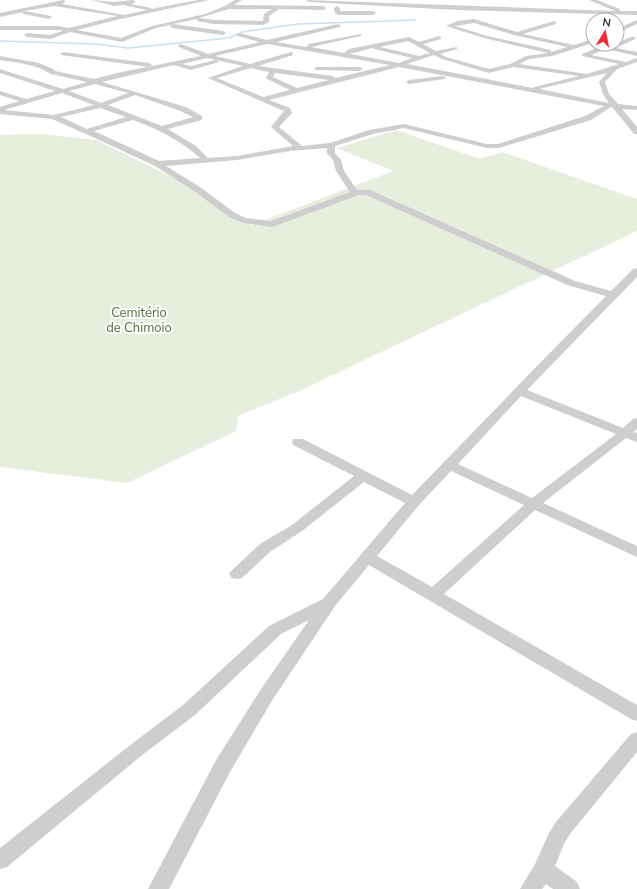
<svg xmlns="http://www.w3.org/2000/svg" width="637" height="889" viewBox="0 0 637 889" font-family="'Nunito Sans',sans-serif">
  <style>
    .green { fill: #e7eede }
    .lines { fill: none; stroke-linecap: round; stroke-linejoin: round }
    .stream { stroke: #cae0ee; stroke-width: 1.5 }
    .minor { fill: #cecece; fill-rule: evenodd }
    .labels { text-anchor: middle; stroke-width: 4; stroke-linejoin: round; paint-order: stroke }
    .park-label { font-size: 13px; fill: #536f3b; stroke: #fff }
  </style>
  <rect width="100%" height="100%" fill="#fff"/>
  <path class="green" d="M 396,130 L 480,159 L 502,152 L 637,199 L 637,231 L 299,391 L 238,416 L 236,431 L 127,483 L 0,467 L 0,135 L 40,134 L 96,140 L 172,177 L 252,225 L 393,171 L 337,148 Z"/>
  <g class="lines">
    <path class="stream" d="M 0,41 L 96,44 L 128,48 L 229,38 L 242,32 L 298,24 L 416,20"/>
    <path class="minor" d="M 63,0 L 66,2 L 62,4 L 124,15 L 147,10 L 123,5 L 114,6 L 92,0 L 114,2 L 133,0 L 136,2 L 131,4 L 151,8 L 151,9 L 198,0 L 209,0 L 116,20 L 77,30 L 121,38 L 152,26 L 205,14 L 225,6 L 235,0 L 242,0 L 234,5 L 323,6 L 326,8 L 323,10 L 279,9 L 269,16 L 269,22 L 263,25 L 214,24 L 197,21 L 197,19 L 173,24 L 223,31 L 226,33 L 223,35 L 172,28 L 170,25 L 156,28 L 122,42 L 70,32 L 50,39 L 27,37 L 24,35 L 27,33 L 50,35 L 63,31 L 58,30 L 0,30 L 0,26 L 58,26 L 69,28 L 117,16 L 54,6 L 25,11 L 51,16 L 52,17 L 49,19 L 23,14 L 23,12 L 0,17 L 0,13 ZM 229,9 L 272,9 L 264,14 L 263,21 L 214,20 L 199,18 Z
      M 306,0 L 615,11 L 589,0 L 597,0 L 620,9 L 620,11 L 637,11 L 637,15 L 457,10 L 309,2 Z
      M 337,6 L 340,8 L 340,11 L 373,11 L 376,13 L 373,15 L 338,15 L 335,13 L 334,8 Z
      M 474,19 L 517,32 L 554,21 L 557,23 L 556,24 L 523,34 L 574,45 L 593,39 L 593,43 L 552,56 L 529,59 L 519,64 L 587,74 L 619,64 L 582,56 L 582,54 L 599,47 L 595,46 L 595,44 L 610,46 L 631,37 L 635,37 L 635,39 L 616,48 L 637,52 L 637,56 L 606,49 L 591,55 L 626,62 L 637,58 L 637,62 L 617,69 L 605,82 L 609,94 L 618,104 L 637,106 L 637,110 L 622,109 L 637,127 L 637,134 L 634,134 L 613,108 L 611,107 L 591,120 L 499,148 L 487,148 L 404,128 L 373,134 L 335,146 L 335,153 L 341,160 L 344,171 L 357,190 L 370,190 L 575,281 L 611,291 L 633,269 L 637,268 L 637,277 L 527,390 L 623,428 L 633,419 L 637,418 L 637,429 L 633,432 L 637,433 L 637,442 L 626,438 L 543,503 L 637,546 L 637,557 L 535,510 L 444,594 L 637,705 L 637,721 L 631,719 L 369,565 L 335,606 L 273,699 L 230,772 L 169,889 L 148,889 L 216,760 L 261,689 L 309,620 L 281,634 L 195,715 L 141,756 L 7,867 L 0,869 L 0,848 L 129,746 L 183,705 L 269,626 L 323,599 L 405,503 L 364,482 L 302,531 L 270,552 L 242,578 L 237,579 L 232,578 L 229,574 L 232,570 L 260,544 L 292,525 L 354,476 L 293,445 L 292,442 L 293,439 L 303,439 L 412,495 L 538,365 L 606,296 L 567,285 L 366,195 L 359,195 L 272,227 L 244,223 L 229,217 L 194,191 L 155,166 L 97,139 L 52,119 L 0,114 L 0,107 L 19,101 L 0,95 L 0,91 L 26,99 L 55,91 L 0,73 L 0,69 L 63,89 L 87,82 L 51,74 C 36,64 18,63 0,60 L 0,56 L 39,63 L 53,69 L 55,71 L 94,79 L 117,73 L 201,56 L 179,47 L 178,46 L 181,44 L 208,54 L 260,42 L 237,36 L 237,34 L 239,33 L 267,40 L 338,24 L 341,26 L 340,27 L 276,42 L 306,47 L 309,44 L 361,34 L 361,36 L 311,47 L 344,53 L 349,49 L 409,37 L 419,42 L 439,36 L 441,37 L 441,39 L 423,44 L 436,51 L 457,47 L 457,49 L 440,54 L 446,57 L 489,69 L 510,64 L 526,56 L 548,53 L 484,38 L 446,26 L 457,21 ZM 474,23 L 514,35 L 567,47 L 551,52 L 551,50 L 487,36 L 455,26 ZM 408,41 L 430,53 L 419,56 L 380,47 ZM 267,44 L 390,65 L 335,78 L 332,76 L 258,66 L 293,55 L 293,53 L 291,52 L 250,64 L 215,56 ZM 372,48 L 374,49 L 412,58 L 399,63 L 350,54 ZM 434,55 L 442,59 L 489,73 L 513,67 L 579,76 L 534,87 L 533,88 L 407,64 ZM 207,58 L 243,66 L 208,78 L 284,111 L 271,127 L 293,146 L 237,156 L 208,158 L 196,146 L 168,129 L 202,120 L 202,116 L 186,107 L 102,82 L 174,65 L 191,70 L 219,62 L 216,60 L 191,66 L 182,64 ZM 399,67 L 604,106 L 585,116 L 498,144 L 487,144 L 404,124 L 369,130 L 330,143 L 302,146 L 279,127 L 292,113 L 290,108 L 269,100 ZM 251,68 L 269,72 L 266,78 L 267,79 L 290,90 L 263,97 L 217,78 ZM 275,73 L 329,80 L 297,88 L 273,77 ZM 607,73 L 599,82 L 603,94 L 609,103 L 539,89 ZM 95,84 L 128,93 L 101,103 L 69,91 ZM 62,93 L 94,105 L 54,115 L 4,110 ZM 135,95 L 180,111 L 193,117 L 162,126 L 108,105 ZM 100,108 L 126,117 L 87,129 L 61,117 ZM 133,120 C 158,129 180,140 200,158 L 159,161 L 94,131 ZM 327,148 L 327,153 L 333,160 L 336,171 L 350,192 L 271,221 L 246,218 L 235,213 L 200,187 L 166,166 L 237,160 L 290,151 ZM 521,396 L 616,434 L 532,498 L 458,464 ZM 451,471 L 524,505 L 432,587 L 377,556 L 419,505 Z
      M 637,20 L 637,24 L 617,33 L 617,29 Z
      M 63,52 L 149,63 L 152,65 L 149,67 L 61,55 L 60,54 Z
      M 317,67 L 360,67 L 363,69 L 360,71 L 315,70 L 315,68 Z
      M 443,76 L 446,78 L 445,79 L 409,84 L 406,82 L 409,80 Z
      M 637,732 L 637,752 L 570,834 L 564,844 L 555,866 L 577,882 L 580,889 L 553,889 L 546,884 L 542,889 L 520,889 L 535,864 L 549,833 L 556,822 L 631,734 Z"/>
  </g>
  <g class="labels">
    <g class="park-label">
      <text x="139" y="317">Cemitério<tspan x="139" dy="15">de Chimoio</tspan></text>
    </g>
  </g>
  <g transform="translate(605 32) rotate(10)"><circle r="19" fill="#ffffff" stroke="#adadad"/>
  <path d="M0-3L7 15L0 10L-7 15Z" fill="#ee2c3a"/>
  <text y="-6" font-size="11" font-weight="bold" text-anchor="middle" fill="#313131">N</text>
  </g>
</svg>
